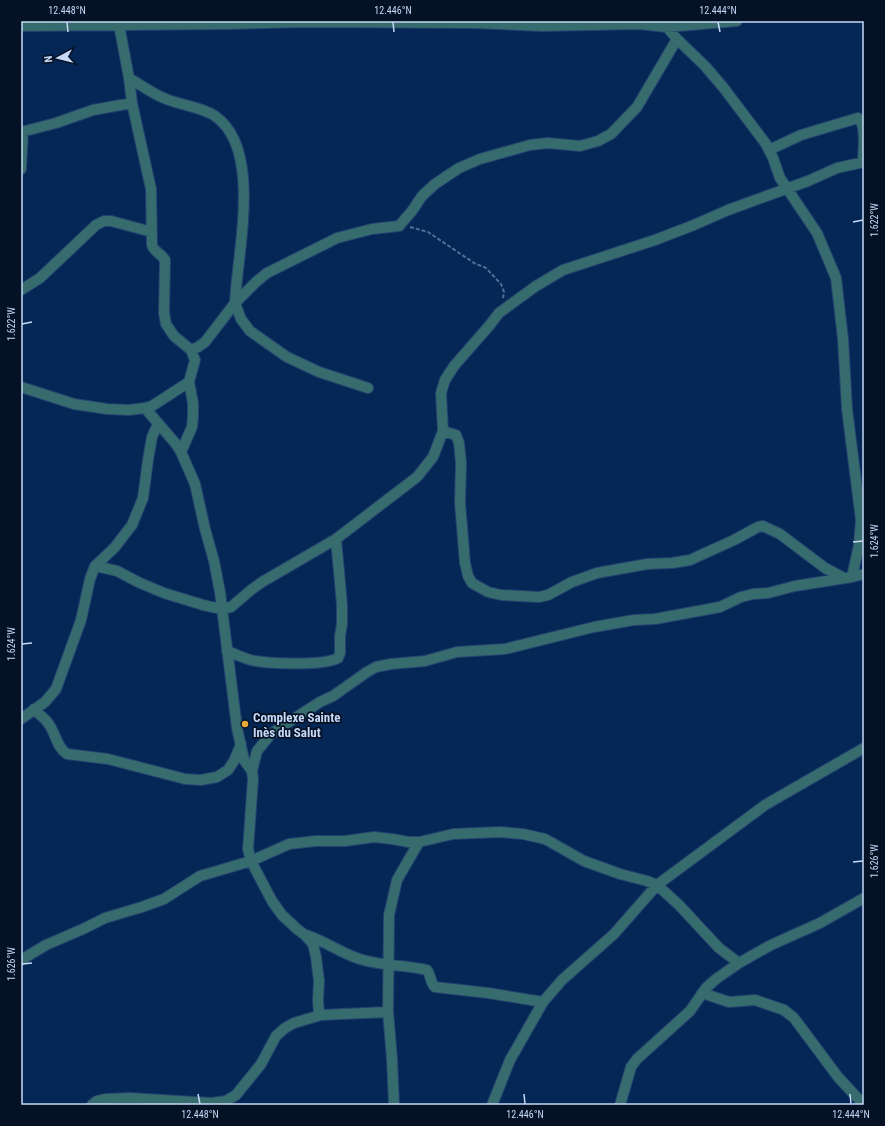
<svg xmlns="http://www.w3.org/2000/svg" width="885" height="1126" viewBox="0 0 885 1126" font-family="'Roboto Condensed',sans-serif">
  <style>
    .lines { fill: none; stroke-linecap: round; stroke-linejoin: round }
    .minor-casing { stroke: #244370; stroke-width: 12 }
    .path { stroke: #516e96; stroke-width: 2; stroke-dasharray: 4 2; stroke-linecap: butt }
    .minor { stroke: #366c6d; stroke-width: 10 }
    .ticks { fill: none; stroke: #c5d9f7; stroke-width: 1.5 }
    .poi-dot { fill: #eaaa38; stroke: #051226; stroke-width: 1.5 }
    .labels { text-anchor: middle; stroke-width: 3.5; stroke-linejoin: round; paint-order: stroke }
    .poi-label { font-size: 13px; font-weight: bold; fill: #c5d9f7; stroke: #051226; text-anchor: start }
    .neatline { fill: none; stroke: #c5d9f7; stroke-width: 1.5 }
    .ticks-label { font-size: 10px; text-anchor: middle; fill: #c5d9f7 }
  </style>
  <rect width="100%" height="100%" fill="#052756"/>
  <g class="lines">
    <defs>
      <path id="minor" d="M 119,25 L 129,78 L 132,103 L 151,189 L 152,245 C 154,252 162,254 165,260 L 164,313 L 166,324 L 174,336 L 191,350 L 195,360 L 189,382 L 193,403 L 193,417 L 192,427 L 181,452 L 195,484 L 205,529 L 214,561 L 220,592 L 237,728 L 244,760 L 252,771 L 253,779 L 249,836 L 248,849 L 251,861 L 272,901 L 282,915 L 297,929 L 305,935 L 313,944 L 316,957 L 319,981 L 318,1001 L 319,1013 L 321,1015 L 388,1012 L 392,1059 L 394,1105
        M 21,26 L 228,24 L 305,22 L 474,23 L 542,26 L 639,24 L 667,27 L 737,21
        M 667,27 L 677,39 L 705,66 L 723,87 L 766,144 L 773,158 L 780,178 L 817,233 L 836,278 L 843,339 L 847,409 L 861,520 L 859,545 L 852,577 L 864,574
        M 129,78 C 141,85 153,94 166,99 C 180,105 202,107 215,116 C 263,149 237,253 235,303 L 241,319 L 250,331 L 287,357 L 319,372 L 368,388
        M 21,132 L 56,123 L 93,110 L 132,103
        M 769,150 L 801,135 L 858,118 C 867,124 863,152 863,162
        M 21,169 L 23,132
        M 21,290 L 40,278 L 96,225 L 104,221 L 111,221 L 152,232
        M 191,350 L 198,347 L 205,342 L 235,303 L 256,282 L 267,273 L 337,238 L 372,229 L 399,226 L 412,211 L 422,196 L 435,184 L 459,168 L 480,159 L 530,145 L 548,143 L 580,146 L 598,141 L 611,134 L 637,107 L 677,39
        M 21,387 L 74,404 L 107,409 L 129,410 L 145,408 L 152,406 L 189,382
        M 145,408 L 176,444 L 181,452
        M 95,566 L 117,571 L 140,583 L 164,593 L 203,605 L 221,609 L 231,607 L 251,590 L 262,582 L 336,539 L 417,477 L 433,457 L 443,431
        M 844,578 L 825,568 L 780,534 L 763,526 L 758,527 L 734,540 L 690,560 L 672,563 L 647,564 L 597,573 L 572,582 L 548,595 L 539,597 L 501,595 L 488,592 L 472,583 L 468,576 L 465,563 L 460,503 L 461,463 L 459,443 L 456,435 L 443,431 L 441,393 L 445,380 L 454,366 L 489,326 L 499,313 L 536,286 L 563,270 L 655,240 L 694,225 L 728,210 L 808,181 L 837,168 L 864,162
        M 227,651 C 235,654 243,658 251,660 C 267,664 324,666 338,658 L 340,653 L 340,636 L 342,624 L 342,605 L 336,539
        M 34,709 C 38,714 45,718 48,723 C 56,733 56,747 67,754 L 108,759 L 185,779 L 201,780 L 217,777 L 228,770 L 234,761 L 241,744
        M 21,719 L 45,702 L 56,689 L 81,620 L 90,579 L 95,566 L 115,547 L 132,525 L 143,498 L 148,460 L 152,437 L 158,424
        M 252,771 L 257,751 L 270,735 L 281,727 L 320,702 L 333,696 L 367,672 L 376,667 L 391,664 L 425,661 L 457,652 L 505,649 L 594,627 L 634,620 L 655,619 L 720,607 L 741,597 L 753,594 L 768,593 L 795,586 L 852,577
        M 306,935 C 326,941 343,955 363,960 C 384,966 406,965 427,970 C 431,975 430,983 435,987 L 488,993 L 543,1002
        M 21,960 L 46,945 L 83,929 L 105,918 L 142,907 L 164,899 L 200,876 L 251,861 L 289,844 L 316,841 L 345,841 L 374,837 L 392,839 L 409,842 L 419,842 L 453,834 L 500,832 L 523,834 L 545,839 L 584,861 L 620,874 L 647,881 L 657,885 L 679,905 L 719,948 L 739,963
        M 702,993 L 729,1002 L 755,1000 L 784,1010 L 794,1018 L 838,1077 L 864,1105
        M 388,1012 L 389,915 L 397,880 L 419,842
        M 92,1105 L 97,1101 L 106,1099 L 130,1098 L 211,1103 L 226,1101 L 236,1095 L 261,1064 L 276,1036 L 285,1028 L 294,1023 L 321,1015
        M 492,1105 L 510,1060 L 543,1002 L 562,980 L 614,934 L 657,885 L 765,805 L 864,748
        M 620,1105 L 631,1067 L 637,1059 L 690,1011 L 706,988 L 716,979 L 739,963 L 771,945 L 820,923 L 864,898"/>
    </defs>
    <use href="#minor" class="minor-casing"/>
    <path class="path" d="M 410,227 L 428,232 L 474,263 L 486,268 L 501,284 L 504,292 L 503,298"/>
    <use href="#minor" class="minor"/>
  </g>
  <path class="ticks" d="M 67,22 L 68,32M 393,22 L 394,32M 718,22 L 720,32M 853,222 L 863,220M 22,324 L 32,322M 853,542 L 863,541M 22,644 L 32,643M 853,862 L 863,861M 22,964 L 32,963M 198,1094 L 200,1104M 524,1094 L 525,1104M 850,1094 L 851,1104"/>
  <circle class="poi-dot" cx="245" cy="724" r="4"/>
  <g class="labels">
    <g class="poi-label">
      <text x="253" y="722">Complexe Sainte<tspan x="253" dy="15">Inès du Salut</tspan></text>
    </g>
  </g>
  <rect width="885" height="1126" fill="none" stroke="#051226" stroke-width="44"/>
  <g transform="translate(58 58) rotate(263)" stroke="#051226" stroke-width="3" paint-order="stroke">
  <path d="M0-3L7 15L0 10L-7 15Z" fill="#c5d9f7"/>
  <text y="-6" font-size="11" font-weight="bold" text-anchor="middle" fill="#c5d9f7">N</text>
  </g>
  <rect x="22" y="22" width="841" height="1082" class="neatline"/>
  <g class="ticks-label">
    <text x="67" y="14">12.448°N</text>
    <text x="393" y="14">12.446°N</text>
    <text x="718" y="14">12.444°N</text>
    <text transform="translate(874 220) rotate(-90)" y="4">1.622°W</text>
    <text transform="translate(11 324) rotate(-90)" y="4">1.622°W</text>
    <text transform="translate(874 541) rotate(-90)" y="4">1.624°W</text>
    <text transform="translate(11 644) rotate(-90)" y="4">1.624°W</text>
    <text transform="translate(874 861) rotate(-90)" y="4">1.626°W</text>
    <text transform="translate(11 964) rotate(-90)" y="4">1.626°W</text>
    <text x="200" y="1118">12.448°N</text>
    <text x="525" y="1118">12.446°N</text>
    <text x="851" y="1118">12.444°N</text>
  </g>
</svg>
